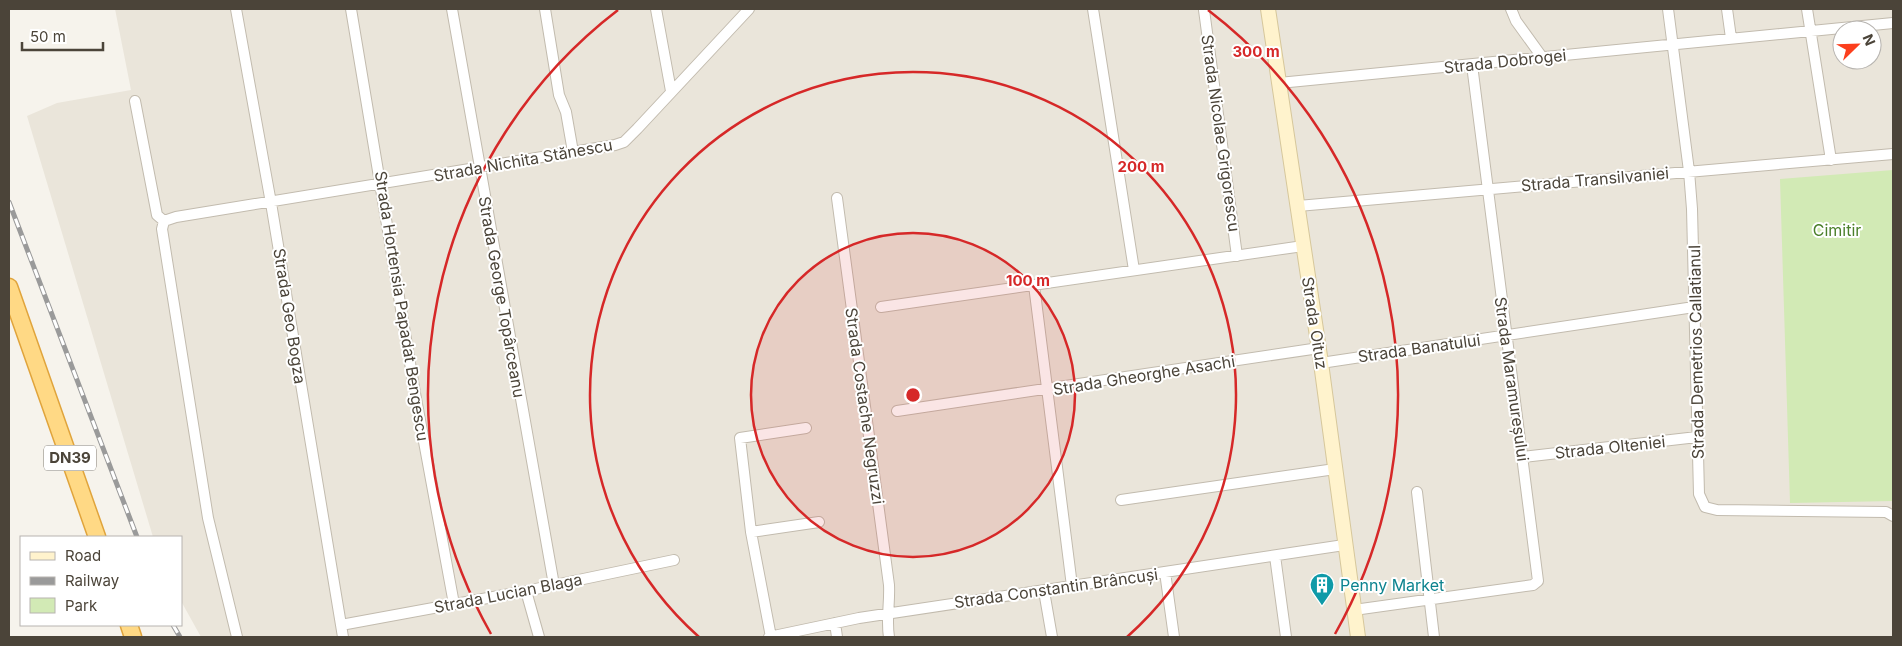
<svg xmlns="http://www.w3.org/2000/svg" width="1902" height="646" viewBox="0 0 1902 646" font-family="Inter,sans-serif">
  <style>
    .residential { fill: #eae5da; fill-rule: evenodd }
    .green { fill: #d2eab5 }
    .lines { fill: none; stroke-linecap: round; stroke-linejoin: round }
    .minor-casing { stroke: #c2bbae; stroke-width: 12 }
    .secondary-casing { stroke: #d6c79b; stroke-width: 16 }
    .trunk-casing { stroke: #e0a43c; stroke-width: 19 }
    .minor { stroke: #fff; stroke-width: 10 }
    .secondary { stroke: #fff3cd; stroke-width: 14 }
    .trunk { stroke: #ffd985; stroke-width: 16 }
    .rail-casing { stroke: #9a9a9a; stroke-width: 5 }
    .rail { stroke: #fff; stroke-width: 3; stroke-dasharray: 9; stroke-linecap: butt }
    .ring { fill: none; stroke: #d62828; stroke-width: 2.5 }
    .labels { text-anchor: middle; stroke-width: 4; stroke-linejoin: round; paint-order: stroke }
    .shield { fill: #fff; stroke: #817c74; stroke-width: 1 }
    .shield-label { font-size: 15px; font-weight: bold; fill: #4b4439 }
    .street-label { font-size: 16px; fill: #4b4439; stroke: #fff }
    .park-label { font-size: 16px; fill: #4a7f2a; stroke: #fff }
    .culture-label { font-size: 16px; fill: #0d838f; stroke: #fff; text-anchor: start }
    .centre { fill: #d62828; stroke: #fff; stroke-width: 2.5 }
    .ring-label { font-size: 15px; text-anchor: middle; font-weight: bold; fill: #d62828; stroke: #fff; stroke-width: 4; stroke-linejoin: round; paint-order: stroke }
  </style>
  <rect width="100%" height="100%" fill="#f6f3ec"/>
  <path class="residential" d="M 115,9 L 1893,9 L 1893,637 L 201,637 L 181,601 L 181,537 L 153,537 L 27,116 L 57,103 L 131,90 ZM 1842,30 L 1872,30 L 1872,60 L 1842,60 Z"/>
  <path class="green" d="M 1893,170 L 1893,501 L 1790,503 L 1780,179 Z"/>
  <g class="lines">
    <defs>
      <path id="minor" d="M 236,9 L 271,203 L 343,637
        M 351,9 L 415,393 L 454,604
        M 452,9 L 554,585
        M 545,9 L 559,95 L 566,112 L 573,152
        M 656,9 L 671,91
        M 1093,9 L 1134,270
        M 1511,9 L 1516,21 L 1542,57
        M 1668,9 L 1689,171 L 1692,209 L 1699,494 L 1705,507 L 1717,510 L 1886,512 L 1893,516
        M 1727,9 L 1731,38
        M 1807,9 L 1831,160
        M 1204,10 L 1237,256
        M 1279,83 L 1893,23
        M 135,101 L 157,215 L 164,221
        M 837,198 L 889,585 C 890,603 886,619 889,637
        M 1298,206 L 1893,154
        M 1034,285 L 1072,586
        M 881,307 L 1303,246
        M 1321,363 L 1694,307
        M 897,411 L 1319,348
        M 1523,457 L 1697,437
        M 1417,492 L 1434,637
        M 1121,500 L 1335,469
        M 751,532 L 819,522
        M 1275,556 L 1286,637
        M 1165,572 L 1174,637
        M 526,591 L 539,637
        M 1044,591 L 1052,637
        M 1354,610 L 1533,585 L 1538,581 L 1472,65
        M 835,623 L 837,637
        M 341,625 L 526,591 L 674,560
        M 237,637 L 208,518 L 162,229 L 164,221 L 176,217 L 615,145 L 624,142 L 637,129 L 749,9
        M 769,637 L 859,618 L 1344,545
        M 771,637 L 751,532 L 740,438 L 806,428"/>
      <path id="secondary" d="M 1268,9 L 1321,363 L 1358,637"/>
      <path id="trunk" d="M 9,287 L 97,537
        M 129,625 L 133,637"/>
    </defs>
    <use href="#minor" class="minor-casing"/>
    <use href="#secondary" class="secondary-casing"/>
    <use href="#trunk" class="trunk-casing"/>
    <use href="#minor" class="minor"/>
    <use href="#secondary" class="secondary"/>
    <use href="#trunk" class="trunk"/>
    <defs>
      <path id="rail" d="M 9,202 L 137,537
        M 173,625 L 180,637"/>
    </defs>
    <use href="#rail" class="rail-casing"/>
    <use href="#rail" class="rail"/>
  </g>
  <circle cx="913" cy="395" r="162" fill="#d62828" fill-opacity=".12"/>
  <g class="ring">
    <circle cx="913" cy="395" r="162"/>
    <path d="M699 637A323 323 0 1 1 1127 637"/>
    <path d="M491 634A485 485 0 0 1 618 10M1208 10A485 485 0 0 1 1335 634"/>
  </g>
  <defs>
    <symbol id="building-pin" viewBox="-11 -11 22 30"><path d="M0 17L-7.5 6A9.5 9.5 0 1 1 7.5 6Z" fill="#0f9aa8" stroke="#fff"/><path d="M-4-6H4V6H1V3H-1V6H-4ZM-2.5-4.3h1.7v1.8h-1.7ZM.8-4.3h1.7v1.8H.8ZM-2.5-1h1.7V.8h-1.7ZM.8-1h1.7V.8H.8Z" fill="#fff"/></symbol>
  </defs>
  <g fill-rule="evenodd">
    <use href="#building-pin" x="1308" y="571" width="28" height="38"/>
  </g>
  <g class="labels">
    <rect class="shield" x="44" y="445.5" width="52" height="25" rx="4"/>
    <g class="shield-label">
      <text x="70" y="463">DN39</text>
    </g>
    <g class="street-label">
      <text transform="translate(1505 61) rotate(-6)" y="6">Strada Dobrogei</text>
      <text transform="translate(1221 133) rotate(82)" y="6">Strada Nicolae Grigorescu</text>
      <text transform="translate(523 160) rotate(-10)" y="6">Strada Nichita Stănescu</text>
      <text transform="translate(1595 179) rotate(-5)" y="6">Strada Transilvaniei</text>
      <text transform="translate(502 297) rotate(80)" y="6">Strada George Topârceanu</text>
      <text transform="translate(402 306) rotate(81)" y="6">Strada Hortensia Papadat Bengescu</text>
      <text transform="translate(290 316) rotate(81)" y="6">Strada Geo Bogza</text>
      <text transform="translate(1315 323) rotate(81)" y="6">Strada Oituz</text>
      <text transform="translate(1419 348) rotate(-8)" y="6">Strada Banatului</text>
      <text transform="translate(1696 352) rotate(-91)" y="6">Strada Demetrios Callatianul</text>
      <text transform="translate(1144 375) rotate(-9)" y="6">Strada Gheorghe Asachi</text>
      <text transform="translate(1512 379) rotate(82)" y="6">Strada Maramureșului</text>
      <text transform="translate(865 406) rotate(82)" y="6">Strada Costache Negruzzi</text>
      <text transform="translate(1610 447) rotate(-6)" y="6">Strada Olteniei</text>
      <text transform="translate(1056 588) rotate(-8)" y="6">Strada Constantin Brâncuși</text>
      <text transform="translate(508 593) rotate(-11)" y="6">Strada Lucian Blaga</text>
    </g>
    <g class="park-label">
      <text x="1837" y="236">Cimitir</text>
    </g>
    <g class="culture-label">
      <text x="1340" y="591">Penny Market</text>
    </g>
  </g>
  <circle cx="913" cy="395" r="8" class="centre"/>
  <g class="ring-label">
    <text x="1256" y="57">300 m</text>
    <text x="1141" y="172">200 m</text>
    <text x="1028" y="286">100 m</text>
  </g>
  <rect width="1902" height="646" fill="none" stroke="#4b4439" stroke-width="20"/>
  <rect x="20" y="536" width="162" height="90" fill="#ffffff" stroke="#b7b4b0"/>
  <rect x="30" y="552" width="25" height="8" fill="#fff3cd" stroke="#b7b4b0"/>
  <text x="65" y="561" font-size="15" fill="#4b4439">Road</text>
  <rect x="30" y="577" width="25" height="8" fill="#9a9a9a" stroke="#b7b4b0"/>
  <text x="65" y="586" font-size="15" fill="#4b4439">Railway</text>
  <rect x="30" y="598" width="25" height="15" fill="#d2eab5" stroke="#b7b4b0"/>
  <text x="65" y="611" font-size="15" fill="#4b4439">Park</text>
  <g transform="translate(1857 45) rotate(67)"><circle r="24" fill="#ffffff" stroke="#b7b4b0"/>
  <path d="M0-4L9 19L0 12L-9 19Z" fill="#fc3f1d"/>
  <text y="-8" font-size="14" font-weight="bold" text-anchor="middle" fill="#4b4439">N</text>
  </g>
  <path d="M22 42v8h81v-8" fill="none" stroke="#4b4439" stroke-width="2.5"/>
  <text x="30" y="42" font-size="15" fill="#4b4439" stroke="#ffffff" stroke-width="4" paint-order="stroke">50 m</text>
</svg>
